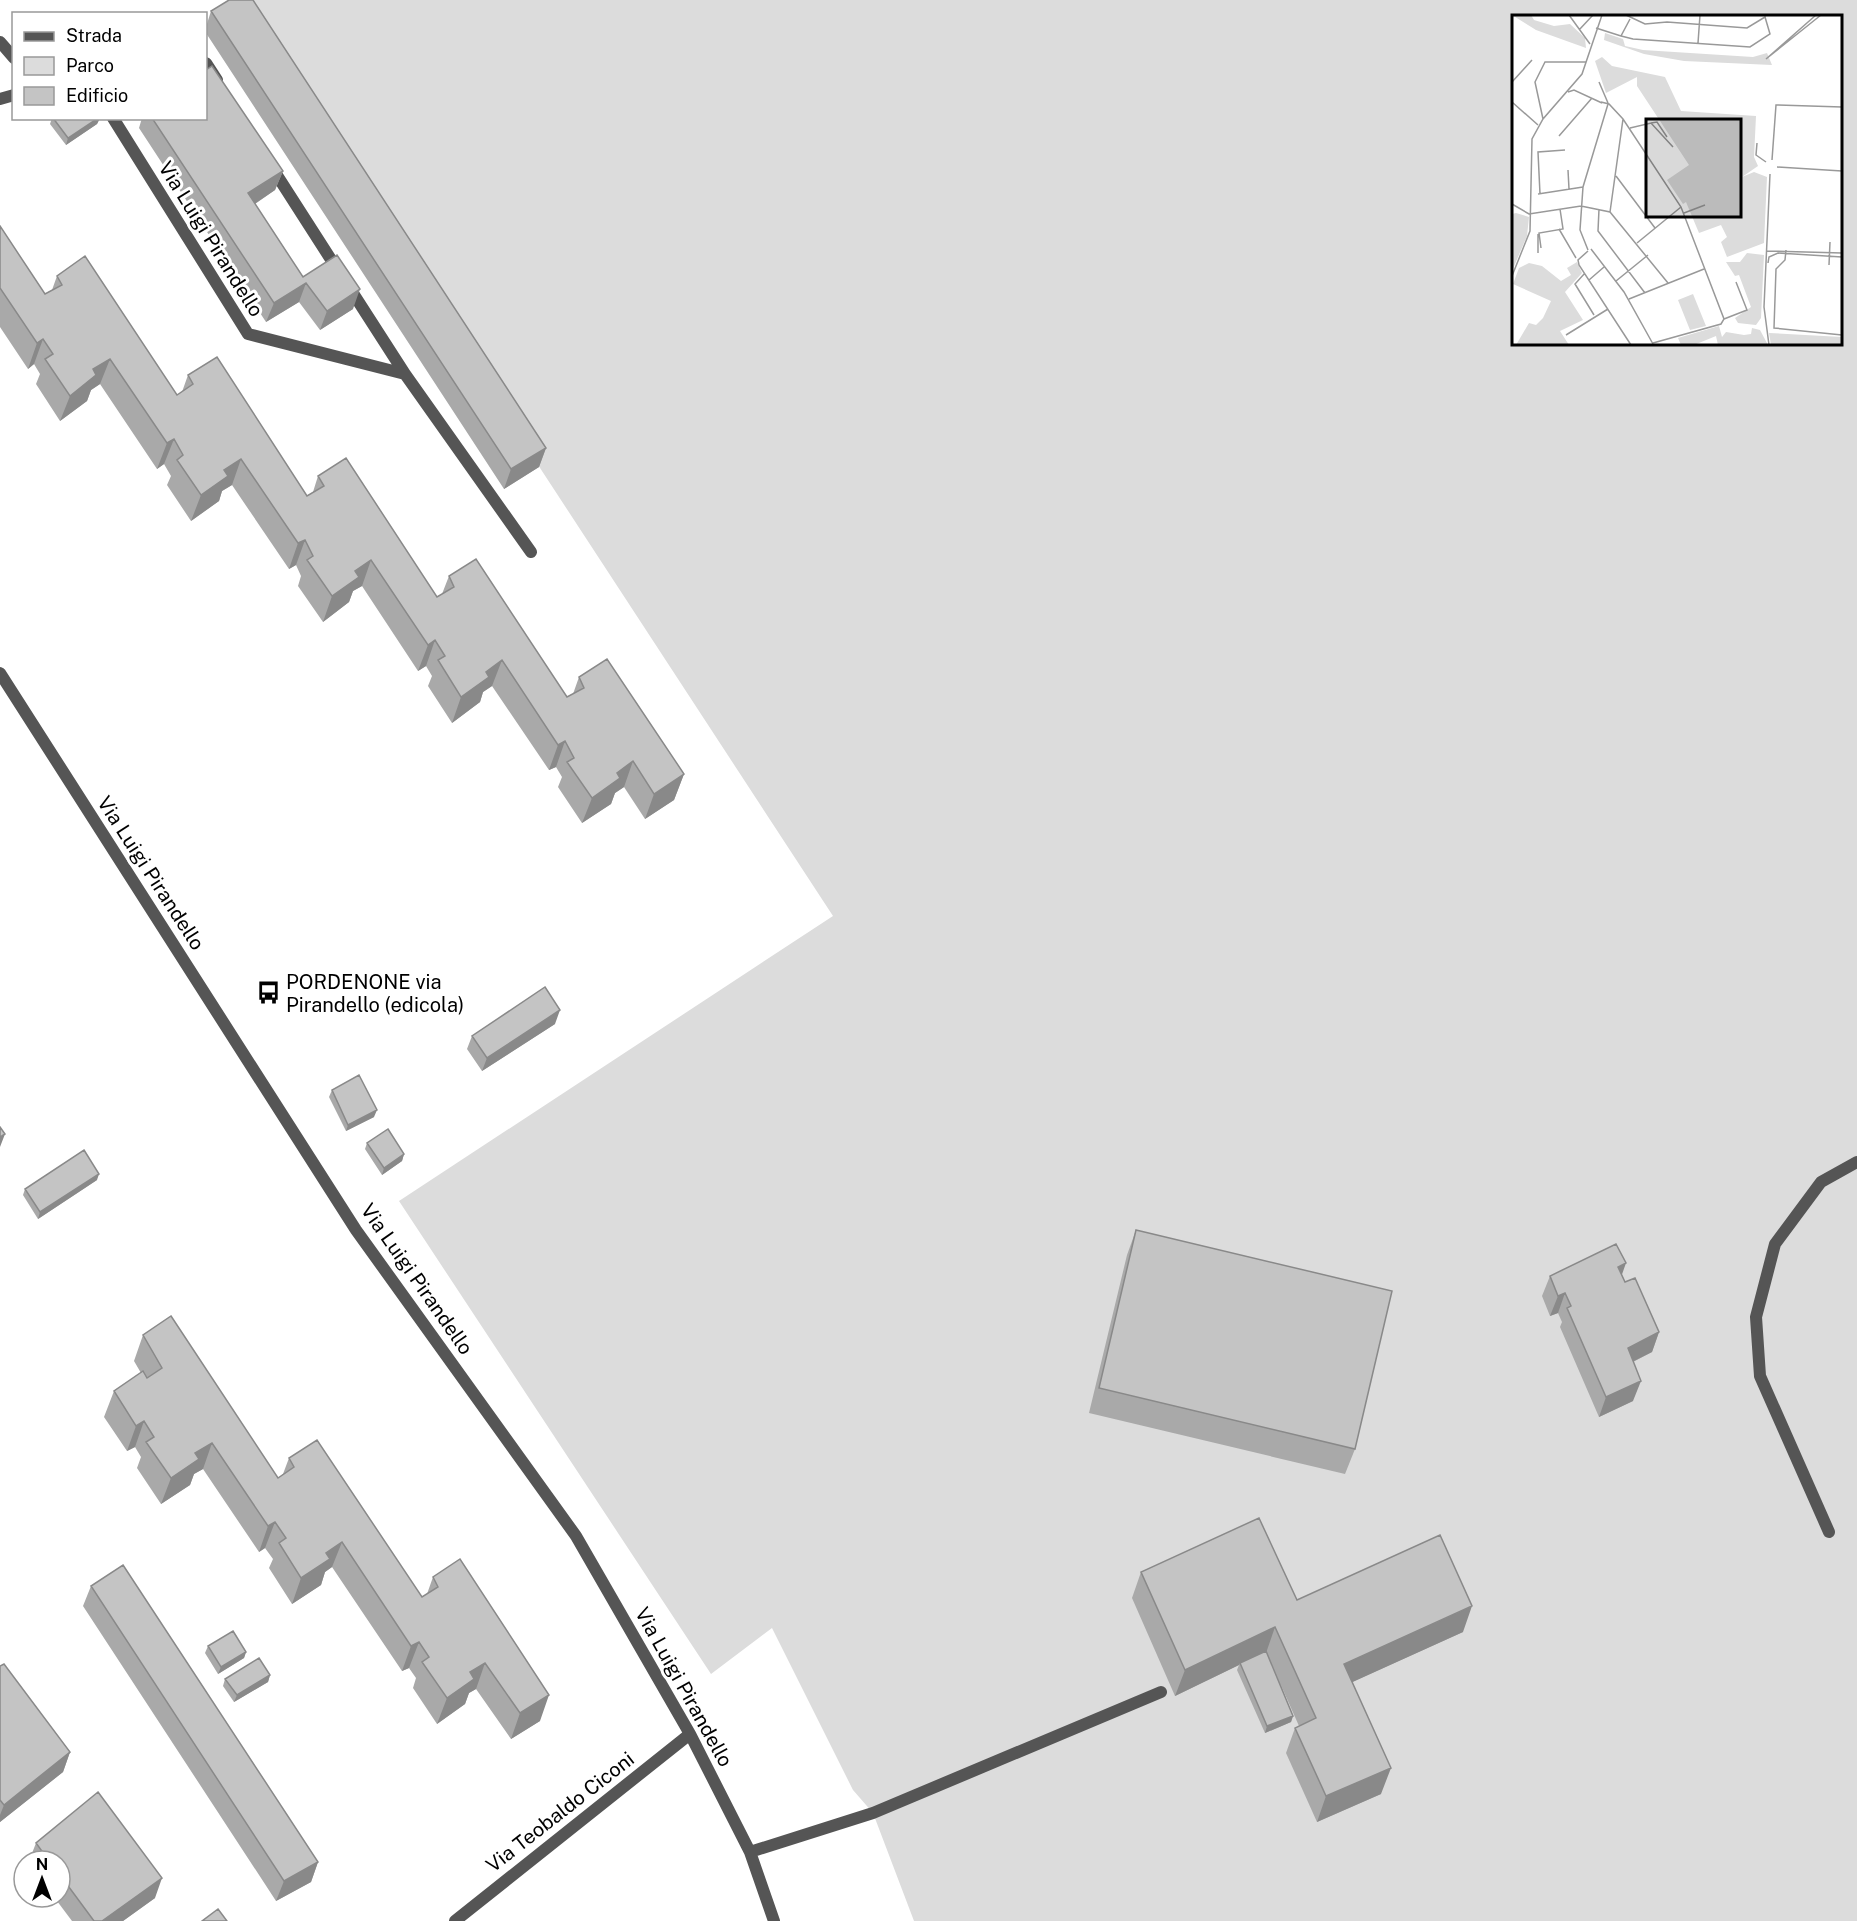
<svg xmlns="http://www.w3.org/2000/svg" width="1857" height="1921" viewBox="0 0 1857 1921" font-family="'Public Sans',sans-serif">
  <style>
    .green { fill: #dcdcdc; fill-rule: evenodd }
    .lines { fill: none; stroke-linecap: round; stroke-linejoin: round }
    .lane { stroke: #555; stroke-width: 12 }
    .street { stroke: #555; stroke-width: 12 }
    .wall { fill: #a9a9a9 }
    .shaded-wall { fill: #898989 }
    .building { fill: #c4c4c4; stroke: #898989; stroke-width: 1.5 }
    .labels { text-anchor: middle; stroke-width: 6; stroke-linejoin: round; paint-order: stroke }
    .street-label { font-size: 20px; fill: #000; stroke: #fff }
    .poi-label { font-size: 20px; fill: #000; stroke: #fff; text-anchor: start }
    .inset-road { fill: none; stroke: #999; stroke-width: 1.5 }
    .view { fill: #000; fill-opacity: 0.15; stroke: #000; stroke-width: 3 }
    .inset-edge { fill: none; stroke: #000; stroke-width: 3 }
  </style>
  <rect width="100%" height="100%" fill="#fff"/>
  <path class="green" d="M 234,0 L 1857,0 L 1857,1921 L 914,1921 L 873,1813 L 853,1790 L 772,1628 L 711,1674 L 399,1201 L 833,916 ZM 1514,16 L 1840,16 L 1840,344 L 1514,344 Z"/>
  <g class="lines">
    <path class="lane" d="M 1829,1532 L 1760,1376 L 1756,1317 L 1775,1244 L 1821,1182 L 1857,1162"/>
    <path class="street" d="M 0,42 L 14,58
      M 206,63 L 217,80
      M 0,99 L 14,95
      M 113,118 L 248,334 L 405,374 L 531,552
      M 271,166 L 339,272
      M 349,287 L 405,374
      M 0,673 L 356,1230 L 576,1536 L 690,1734 L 750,1852 L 774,1921
      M 750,1852 L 873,1813 L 1161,1692
      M 455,1921 L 690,1734"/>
  </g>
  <path class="wall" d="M 211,11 L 546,448 L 539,467 L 504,489 L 206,33 L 206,27 Z
    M 52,118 L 100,118 L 97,124 L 66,145 L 50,124 Z
    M 142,118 L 206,118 L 283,171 L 275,190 L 255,204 L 303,277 L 353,309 L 320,330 L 299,302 L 266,322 L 139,128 Z
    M 0,226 L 45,294 L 52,290 L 57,276 L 177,395 L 182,392 L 188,375 L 307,496 L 313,492 L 318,476 L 437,597 L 442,594 L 449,576 L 567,697 L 573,694 L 579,677 L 684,774 L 674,800 L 645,819 L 624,787 L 615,793 L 611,804 L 582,823 L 558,787 L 562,777 L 556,767 L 549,770 L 492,686 L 483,692 L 480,702 L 452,723 L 428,686 L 432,676 L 426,666 L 418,671 L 362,586 L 353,591 L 349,602 L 323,622 L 298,586 L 301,576 L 296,565 L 289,569 L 232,485 L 222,491 L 219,501 L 191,521 L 167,485 L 171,476 L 164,464 L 157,469 L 100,384 L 91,390 L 87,401 L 60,421 L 36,384 L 40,374 L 34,364 L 28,369 L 0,327 Z
    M 555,1024 L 482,1071 L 467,1049 L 472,1036 Z
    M 332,1090 L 374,1117 L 346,1131 L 329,1097 Z
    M 367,1143 L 404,1154 L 402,1161 L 382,1175 L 365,1149 Z
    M 97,1180 L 38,1219 L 23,1195 L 25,1189 Z
    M 1136,1230 L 1355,1449 L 1345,1474 L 1089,1413 L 1127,1255 Z
    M 1622,1275 L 1625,1282 L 1659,1332 L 1652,1352 L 1633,1362 L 1633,1401 L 1599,1417 L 1560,1327 L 1562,1322 L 1558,1313 L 1550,1316 L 1542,1296 L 1550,1276 Z
    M 143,1335 L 278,1478 L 283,1474 L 289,1458 L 422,1597 L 427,1594 L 433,1577 L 540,1721 L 511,1739 L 476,1689 L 469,1693 L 465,1704 L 437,1724 L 413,1688 L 416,1678 L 409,1668 L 402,1671 L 332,1567 L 325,1572 L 321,1585 L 292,1604 L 269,1568 L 273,1559 L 265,1548 L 259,1552 L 203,1469 L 194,1474 L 190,1485 L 161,1504 L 137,1468 L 141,1457 L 135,1447 L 127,1451 L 104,1417 L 114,1391 L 141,1373 L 134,1361 Z
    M 1141,1572 L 1297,1600 L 1463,1632 L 1352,1682 L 1381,1794 L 1317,1822 L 1286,1753 L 1295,1728 L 1299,1726 L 1280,1683 L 1293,1716 L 1291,1722 L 1265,1733 L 1237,1670 L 1239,1665 L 1175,1696 L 1132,1598 Z
    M 91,1586 L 318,1862 L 311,1882 L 276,1901 L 83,1606 Z
    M 208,1646 L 246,1652 L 244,1658 L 218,1674 L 205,1653 Z
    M 0,1666 L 70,1752 L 63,1772 L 0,1822 Z
    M 270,1675 L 268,1682 L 234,1702 L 223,1686 L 225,1679 Z
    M 36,1843 L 155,1898 L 123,1921 L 72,1921 L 54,1897 L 60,1897 L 60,1861 L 29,1861 Z"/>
  <path class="shaded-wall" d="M 98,118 L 100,118 L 97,124 L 66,145 L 68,138 Z
    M 283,171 L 275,190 L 241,213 L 248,193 Z
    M 306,283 L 299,302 L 266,322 L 274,303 Z
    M 360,289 L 353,309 L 320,330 L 327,311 Z
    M 43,339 L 34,364 L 28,369 L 37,343 Z
    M 110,359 L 100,384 L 91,390 L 87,401 L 60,421 L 70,396 L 93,369 Z
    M 174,439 L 164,464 L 157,469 L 167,443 Z
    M 546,448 L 539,467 L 504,489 L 511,469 Z
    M 241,459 L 232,485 L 222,491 L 219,501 L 191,521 L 201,495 L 224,470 Z
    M 305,540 L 296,565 L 289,569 L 298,543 Z
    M 371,560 L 362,586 L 353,591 L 349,602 L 323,622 L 332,596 L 355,571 Z
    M 435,640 L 426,666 L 418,671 L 428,645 Z
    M 502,660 L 492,686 L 483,692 L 480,702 L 452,723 L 461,697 L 486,672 Z
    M 565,741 L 556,767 L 549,770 L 558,745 Z
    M 633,761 L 624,787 L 615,793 L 611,804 L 582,823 L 592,798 L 617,773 Z
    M 684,774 L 674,800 L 645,819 L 654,794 Z
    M 560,1010 L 555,1024 L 482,1071 L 487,1058 Z
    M 377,1110 L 374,1117 L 346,1131 L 348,1125 Z
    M 5,1134 L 0,1147 L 0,1137 Z
    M 404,1154 L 402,1161 L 382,1175 L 384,1168 Z
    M 99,1174 L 97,1180 L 38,1219 L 40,1212 Z
    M 1626,1263 L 1619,1283 L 1618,1267 Z
    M 1565,1293 L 1558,1313 L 1550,1316 L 1558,1296 Z
    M 1659,1332 L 1652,1352 L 1620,1368 L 1628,1348 Z
    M 1641,1381 L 1633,1401 L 1599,1417 L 1606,1397 Z
    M 144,1421 L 135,1447 L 127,1451 L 136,1426 Z
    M 212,1443 L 203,1469 L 194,1474 L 190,1485 L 161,1504 L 171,1478 L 195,1453 Z
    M 275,1522 L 265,1548 L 259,1552 L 268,1526 Z
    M 342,1542 L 332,1567 L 325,1572 L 321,1585 L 292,1604 L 301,1578 L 326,1553 Z
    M 1472,1606 L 1463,1632 L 1335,1690 L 1344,1664 Z
    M 1275,1627 L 1266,1653 L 1240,1663 L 1239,1665 L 1175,1696 L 1185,1670 Z
    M 419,1642 L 409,1668 L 402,1671 L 411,1646 Z
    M 246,1652 L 244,1658 L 218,1674 L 221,1667 Z
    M 485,1663 L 476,1689 L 469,1693 L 465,1704 L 437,1724 L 447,1698 L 470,1672 Z
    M 270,1675 L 268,1682 L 234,1702 L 237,1695 Z
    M 549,1695 L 540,1721 L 511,1739 L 520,1713 Z
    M 1293,1716 L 1291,1722 L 1265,1733 L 1267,1726 Z
    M 70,1752 L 63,1772 L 0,1822 L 0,1815 L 4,1805 Z
    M 1391,1768 L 1381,1794 L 1317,1822 L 1326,1796 Z
    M 318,1862 L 311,1882 L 276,1901 L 284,1881 Z
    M 162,1878 L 155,1898 L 123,1921 L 102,1921 Z"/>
  <path class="building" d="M 229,0 L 253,0 L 546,448 L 511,469 L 211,11 Z
    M 212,66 L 283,171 L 248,193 L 303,277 L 337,255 L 360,289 L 327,311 L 306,283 L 274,303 L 152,118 L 206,118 L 206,70 Z
    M 53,118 L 98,118 L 68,138 Z
    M 0,226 L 45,294 L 62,285 L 57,276 L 85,256 L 177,395 L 193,384 L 188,375 L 217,357 L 307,496 L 324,486 L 318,476 L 346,458 L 437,597 L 454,587 L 449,576 L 476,559 L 567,697 L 584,688 L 579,677 L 607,659 L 684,774 L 654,794 L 633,761 L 617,773 L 620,778 L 592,798 L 567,762 L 574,758 L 565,741 L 558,745 L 502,660 L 486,672 L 489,677 L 461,697 L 438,660 L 445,656 L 435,640 L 428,645 L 371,560 L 355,571 L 359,577 L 332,596 L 307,560 L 313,556 L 305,540 L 298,543 L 241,459 L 224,470 L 228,476 L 201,495 L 177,460 L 183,455 L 174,439 L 167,443 L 110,359 L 93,369 L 96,375 L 70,396 L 45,359 L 53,354 L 43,339 L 37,343 L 0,288 Z
    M 545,987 L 560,1010 L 487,1058 L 472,1036 Z
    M 359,1075 L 377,1110 L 348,1125 L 332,1090 Z
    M 0,1127 L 5,1134 L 0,1137 Z
    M 388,1129 L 404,1154 L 384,1168 L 367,1143 Z
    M 84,1150 L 99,1174 L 40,1212 L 25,1189 Z
    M 1136,1230 L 1392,1291 L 1355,1449 L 1099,1388 Z
    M 1616,1244 L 1626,1263 L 1618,1267 L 1625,1282 L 1635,1278 L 1659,1332 L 1628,1348 L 1641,1381 L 1606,1397 L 1567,1308 L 1571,1306 L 1565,1293 L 1558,1296 L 1550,1276 Z
    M 171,1316 L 278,1478 L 294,1467 L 289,1458 L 317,1440 L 422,1597 L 438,1587 L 433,1577 L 460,1559 L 549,1695 L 520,1713 L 485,1663 L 470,1672 L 474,1679 L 447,1698 L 422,1662 L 429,1657 L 419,1642 L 411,1646 L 342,1542 L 326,1553 L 330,1559 L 301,1578 L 279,1543 L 286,1538 L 275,1522 L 268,1526 L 212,1443 L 195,1453 L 199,1459 L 171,1478 L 146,1442 L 154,1437 L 144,1421 L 136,1426 L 114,1391 L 143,1371 L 147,1378 L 162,1368 L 143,1335 Z
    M 1259,1518 L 1297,1600 L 1440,1535 L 1472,1606 L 1344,1664 L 1391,1768 L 1326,1796 L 1295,1728 L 1316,1718 L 1275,1627 L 1185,1670 L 1141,1572 Z
    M 123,1565 L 318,1862 L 284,1881 L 91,1586 Z
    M 233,1631 L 246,1652 L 221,1667 L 208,1646 Z
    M 1266,1651 L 1293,1716 L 1267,1726 L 1240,1663 Z
    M 259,1658 L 270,1675 L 237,1695 L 225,1679 Z
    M 4,1664 L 70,1752 L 4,1805 L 0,1800 L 0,1666 Z
    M 98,1792 L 162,1878 L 102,1921 L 94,1921 L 60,1875 L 60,1861 L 49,1861 L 36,1843 Z
    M 218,1909 L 227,1921 L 202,1921 Z"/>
  <defs>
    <symbol id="bus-bare" viewBox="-9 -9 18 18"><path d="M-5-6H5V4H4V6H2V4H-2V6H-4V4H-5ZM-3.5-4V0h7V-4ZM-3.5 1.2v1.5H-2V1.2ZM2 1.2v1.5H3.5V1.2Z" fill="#000" stroke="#fff" stroke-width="2.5" paint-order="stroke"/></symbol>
  </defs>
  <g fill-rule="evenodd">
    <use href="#bus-bare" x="252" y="976" width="33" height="33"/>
  </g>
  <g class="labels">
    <g class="street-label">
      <text transform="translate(211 239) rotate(58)" y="7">Via Luigi Pirandello</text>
      <text transform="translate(151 873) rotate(57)" y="7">Via Luigi Pirandello</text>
      <text transform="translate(417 1279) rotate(55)" y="7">Via Luigi Pirandello</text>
      <text transform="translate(684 1687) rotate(61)" y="7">Via Luigi Pirandello</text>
      <text transform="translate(560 1812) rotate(-38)" y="7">Via Teobaldo Ciconi</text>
    </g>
    <g class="poi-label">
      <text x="286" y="989">PORDENONE via<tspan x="286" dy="23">Pirandello (edicola)</tspan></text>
    </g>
  </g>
  <g transform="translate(1512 15)">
    <rect width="330" height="330" fill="#fff"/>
    <path d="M 0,0 L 19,0 L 22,5 L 42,11 L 58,9 L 73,23 L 74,33 L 24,15 ZM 93,18 L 111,24 L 113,31 L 131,35 L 241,42 L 255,38 L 260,50 L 172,46 L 132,39 L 92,25 ZM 90,42 L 100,51 L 153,62 L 169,96 L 244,101 L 242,142 L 246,151 L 230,162 L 242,157 L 255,162 L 252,228 L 215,242 L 209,227 L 215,222 L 209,210 L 187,218 L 174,187 L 171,189 L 155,165 L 177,150 L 125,71 L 125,62 L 94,78 L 83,46 ZM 4,198 L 17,202 L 15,221 L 0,256 L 0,199 ZM 235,238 L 252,240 L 249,303 L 244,310 L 226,308 L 223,303 L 239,292 L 227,260 L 223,261 L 214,247 L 228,247 ZM 65,247 L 70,258 L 53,277 L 71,305 L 48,316 L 57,330 L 4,330 L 17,308 L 24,310 L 31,303 L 39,286 L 1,269 L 7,253 L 17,248 L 30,251 L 49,266 L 59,260 L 55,253 ZM 181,279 L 194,311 L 178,315 L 166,285 ZM 207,311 L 210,322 L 214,317 L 232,320 L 239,319 L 240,313 L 248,315 L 256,330 L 206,330 L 204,321 L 182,330 L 169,330 L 166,323 ZM 257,318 L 330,322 L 330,330 L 259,330 Z" fill="#dcdcdc"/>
    <path class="inset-road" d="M 57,0 L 78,29M 114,0 L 133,9 L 155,7 L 235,13 L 253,2 L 258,19 L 238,32 L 121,24 L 109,21 L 118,4M 304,0 L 254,44 L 309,0M 84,13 L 109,21M 67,15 L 81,0M 186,28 L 188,0M 0,67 L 20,45M 87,67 L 96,88M 56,77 L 62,75 L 90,88M 0,87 L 26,110M 89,87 L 97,89 L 111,104 L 169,192 L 212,304 L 209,309 L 141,328M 31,104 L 23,67 L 33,47 L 74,47M 139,108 L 145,107 L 155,122M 118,113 L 139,108 L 161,132M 47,121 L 80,83M 245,128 L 244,140 L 254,147M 260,145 L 264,90 L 330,92M 265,152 L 330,156M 56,155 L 57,174M 104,161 L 143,213M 26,179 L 71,172M 28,179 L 26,137 L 53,135M 0,189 L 17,199 L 69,191 L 98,197 L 156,268M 87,194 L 86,216 L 133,278M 98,197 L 111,104M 172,198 L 193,190M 47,214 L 64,243M 125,228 L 169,192M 29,233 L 27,218 L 51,214 L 48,194M 79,234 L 112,277 L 141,329M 76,235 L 68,215 L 71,172 L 96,89M 274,235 L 273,245 L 264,254 L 262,313 L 330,320M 76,236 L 66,245 L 67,250 L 119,330M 255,236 L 330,238M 26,238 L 26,219M 256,248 L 257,242 L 266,238 L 330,242M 317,250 L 318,227M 73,258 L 63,269 L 82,300M 0,261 L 18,216 L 20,124 L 31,104 L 70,59 L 90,0M 77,265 L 92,252M 104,266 L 136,240M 117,284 L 192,254M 212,304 L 235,295 L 224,267M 54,320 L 96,294M 257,330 L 252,292 L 258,159"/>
    <path class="view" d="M 134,104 L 229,104 L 229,202 L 134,202 Z"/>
    <rect width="330" height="330" class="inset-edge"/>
  </g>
  <rect x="12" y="12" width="195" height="108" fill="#ffffff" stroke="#999999" stroke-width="1.5"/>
  <rect x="24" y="32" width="30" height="9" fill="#555555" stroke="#999999" stroke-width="1.5"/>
  <text x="66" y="42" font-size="18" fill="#000000">Strada</text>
  <rect x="24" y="57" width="30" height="18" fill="#dcdcdc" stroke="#999999" stroke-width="1.5"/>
  <text x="66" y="72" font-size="18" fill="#000000">Parco</text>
  <rect x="24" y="87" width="30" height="18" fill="#c4c4c4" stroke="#999999" stroke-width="1.5"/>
  <text x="66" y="102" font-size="18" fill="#000000">Edificio</text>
  <g transform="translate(42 1879)"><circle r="28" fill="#ffffff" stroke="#999999" stroke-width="1.5"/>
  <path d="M0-4.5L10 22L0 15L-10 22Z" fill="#000000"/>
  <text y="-9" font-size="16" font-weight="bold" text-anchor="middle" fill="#000000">N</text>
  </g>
</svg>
